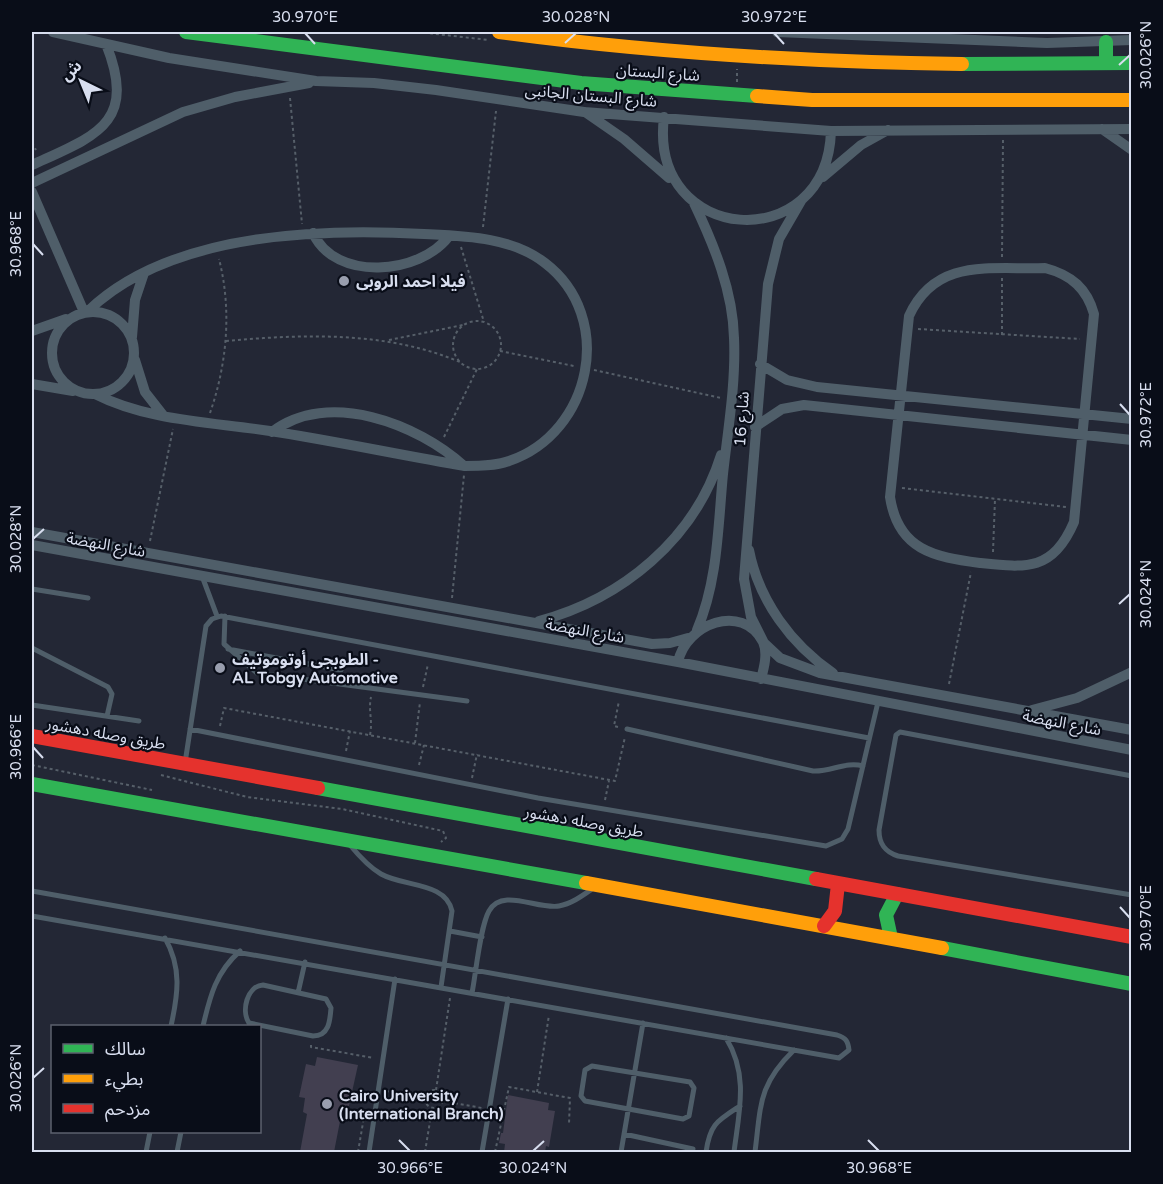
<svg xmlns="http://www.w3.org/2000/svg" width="1163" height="1184" viewBox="0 0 1163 1184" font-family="'Varela Round','Noto Sans Arabic',sans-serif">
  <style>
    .building { fill: #423f50 }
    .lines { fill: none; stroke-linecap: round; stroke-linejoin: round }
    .path { stroke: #565f69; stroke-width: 2; stroke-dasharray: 3 3; stroke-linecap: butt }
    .lane { stroke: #4f5e69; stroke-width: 5 }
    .street { stroke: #4f5e69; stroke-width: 10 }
    .fast { stroke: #30b455; stroke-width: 14 }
    .slow { stroke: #ff9f0a; stroke-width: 14 }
    .jam { stroke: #e5322d; stroke-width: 14 }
    .ticks { fill: none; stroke: #d8deef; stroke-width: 2 }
    .poi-dot { fill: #999eae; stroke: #090d18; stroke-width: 2 }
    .labels { text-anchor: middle; stroke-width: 4.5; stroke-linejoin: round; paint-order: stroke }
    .street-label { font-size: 16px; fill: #d8deef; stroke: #090d18 }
    .poi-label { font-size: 16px; font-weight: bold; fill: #d8deef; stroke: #090d18; text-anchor: start }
    .neatline { fill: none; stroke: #d8deef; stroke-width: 2 }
    .ticks-label { font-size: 15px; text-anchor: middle; fill: #d8deef }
  </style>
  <rect width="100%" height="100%" fill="#232735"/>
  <path class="building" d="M 317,1057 L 358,1065 L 348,1110 L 342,1111 L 334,1152 L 300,1152 L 307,1114 L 303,1112 L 305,1098 L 299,1097 L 306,1064 L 315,1066 Z
    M 508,1095 L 549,1103 L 548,1110 L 555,1111 L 549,1147 L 546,1146 L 545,1152 L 504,1152 L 505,1144 L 499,1143 L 501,1133 L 503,1133 Z"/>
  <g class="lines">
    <path class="path" d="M 418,32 L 489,40
      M 737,82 L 737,69
      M 290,98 L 302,224
      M 32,143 L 36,150
      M 483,227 L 496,111
      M 461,247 L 484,322
      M 1002,257 L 1003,140
      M453 345a24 24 0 1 1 48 0a24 24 0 1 1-48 0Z
      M 918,329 L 1080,339
      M 1002,335 L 1002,278
      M 389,340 L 463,325
      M 226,341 C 305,334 386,331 460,362
      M 500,351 L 574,366
      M 594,370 L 721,398
      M 210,413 C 227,364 232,310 219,259
      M 444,437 L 477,369
      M 902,488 L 1066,507
      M 150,541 L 173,429
      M 993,552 L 995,499
      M 452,598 L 464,475
      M 949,684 L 971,572
      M 423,687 L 428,664
      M 220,726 L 224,708 L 615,781 L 625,737
      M 618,727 L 614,726 L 619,701
      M 370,735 C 373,720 368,711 371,697
      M 415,743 L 420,702
      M 346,751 L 350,731
      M 32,765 L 152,790
      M 419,765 L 424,745
      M 161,775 L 247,797 L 342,809 L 443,831 L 446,838 L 441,842
      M 472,778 L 477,754
      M 605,800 L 609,781
      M 311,1045 L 311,1047 L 374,1058
      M425 1099a9 9 0 1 1 18 0a9 9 0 1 1-18 0Z
      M 436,1090 L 450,998
      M 386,1091 L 425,1097
      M 537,1092 L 549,1015
      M 443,1101 L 482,1108
      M 358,1152 L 365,1111
      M 425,1152 L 432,1109
      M 495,1152 L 509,1087 L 570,1098 L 569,1124"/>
    <path class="lane" d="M 202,576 L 217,616
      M 32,589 L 88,598
      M 225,616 L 224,644 L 257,673 L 467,701
      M 32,648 L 108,687 L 112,694 L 107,716
      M 228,649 L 341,670
      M 32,705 L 139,721
      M 190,729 L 538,798 L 826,846 L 842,839 L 848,829 L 878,702
      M 627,729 L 813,771 C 831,772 846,761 863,766
      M 185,763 L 206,626 L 212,619 L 221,616 L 869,738
      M 1132,776 L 900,732 L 896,735 L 879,830 C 879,844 885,852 898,856 L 1132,895
      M 350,845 C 359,856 369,867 381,874 C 404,887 446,882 452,911 L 441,987
      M 32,891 L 837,1035 C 846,1038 848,1041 849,1050 L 839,1058 L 32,916
      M 450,931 L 482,937
      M 165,938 C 182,968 178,994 171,1026
      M 263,985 L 326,999 L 331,1008 C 330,1021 329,1036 313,1036 L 249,1023 C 241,1011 247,986 263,985 Z
      M 298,993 L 305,962
      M 472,993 C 476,973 480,927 489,911 C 502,887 538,910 559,906 C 571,904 582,896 592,889
      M 203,1026 C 210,996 216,972 240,951
      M 726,1038 C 749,1075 739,1112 734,1152
      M 592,1066 L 690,1082 L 694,1088 L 689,1116 L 683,1119 L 585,1101 L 581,1096 L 585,1070 Z
      M 624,1134 L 693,1149
      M 146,1152 L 150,1132
      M 177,1152 L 181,1132
      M 369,1152 L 395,979
      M 482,1152 L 508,999
      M 621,1152 L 643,1023
      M 706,1152 C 710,1124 717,1121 740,1106
      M 755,1152 C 761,1105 758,1085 794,1050"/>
    <path class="street" d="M 53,32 L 169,58 L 316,81 L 374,83 L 436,90 L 584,112 L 831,131 L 1132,129
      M 777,32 L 1047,43 L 1132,40
      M 585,112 L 624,139 L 669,178
      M 664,117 C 648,245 827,258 831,131
      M 1102,129 L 1132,150
      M 32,165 C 95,136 138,124 106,44
      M 823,177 L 861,145 L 888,130
      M 32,183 L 183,112 L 235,97 L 309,83
      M 32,192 L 84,312
      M 801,201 L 779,239 L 768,284 L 744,579 L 751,617 L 764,643 L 780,658 L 820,673 L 1132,730
      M 694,203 C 714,245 733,291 734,338 C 736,383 728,429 723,474 C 718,526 718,581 697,630
      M 313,233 C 335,282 420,275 449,236
      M 1045,268 C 1072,275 1087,289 1094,314 L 1074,522 C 1053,571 1027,568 980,563 C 934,557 898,550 890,497 L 909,316 C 936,257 991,270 1045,268 Z
      M 88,311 C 169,233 317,228 424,234 C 465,236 512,237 545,263 C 616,317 592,433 509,461 C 496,466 479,466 465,466 C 400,455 335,441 270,431 C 211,422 148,421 95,394
      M52 353a41 41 0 1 1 82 0a41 41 0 1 1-82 0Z
      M 32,331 L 66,319
      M 132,337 L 135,300 L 144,273
      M 135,360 L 145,392 L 163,415
      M 760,364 L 787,380 L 817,387 L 1132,419
      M 32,384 L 73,391
      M 755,427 L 782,409 L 804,405 L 1132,440
      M 272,432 C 328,389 418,424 464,466
      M 32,532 L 652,644 L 670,643 L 688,638
      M 32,545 L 678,662 L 1132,750
      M 749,550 C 759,601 791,644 833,673
      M 539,621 C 622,599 695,539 721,455
      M 678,662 C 686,624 742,602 763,642 C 768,653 764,668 761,679
      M 1032,710 L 1077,698 L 1132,672"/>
    <path class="fast" d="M 186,32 L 581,83 L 757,96
      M 1106,42 L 1106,63
      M 962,64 L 1132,63
      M 32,784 L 586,883
      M 318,788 L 816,879
      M 891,938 L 886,915 L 897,894
      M 942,948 L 1132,984"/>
    <path class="slow" d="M 499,32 C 653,53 807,62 962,64
      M 757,96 L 812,100 L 1132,100
      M 586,883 L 942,948"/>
    <path class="jam" d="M 32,736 L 318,788
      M 816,879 L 1132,937
      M 824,926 L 835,911 L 838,884"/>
  </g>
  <path class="ticks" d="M 305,33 L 315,44M 774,33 L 784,44M 565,43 L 576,33M 1119,65 L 1130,55M 33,244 L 43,255M 1120,404 L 1130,415M 33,539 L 44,529M 1119,604 L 1130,594M 33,747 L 43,758M 1120,907 L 1130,918M 33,1078 L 44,1068M 399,1140 L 410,1151M 868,1140 L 879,1151M 533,1151 L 544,1141"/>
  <g class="poi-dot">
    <circle cx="344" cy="281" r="6"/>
    <circle cx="220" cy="668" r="6"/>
    <circle cx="327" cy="1104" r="6"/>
  </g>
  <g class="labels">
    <g class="street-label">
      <text transform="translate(658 72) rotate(4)" y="6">شارع البستان</text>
      <text transform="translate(591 95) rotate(5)" y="6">شارع البستان الجانبى</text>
      <text transform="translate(741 419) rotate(-86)" y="6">شارع 16</text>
      <text transform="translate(106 544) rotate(10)" y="6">شارع النهضة</text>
      <text transform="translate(585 630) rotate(10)" y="6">شارع النهضة</text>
      <text transform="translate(1062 722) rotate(11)" y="6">شارع النهضة</text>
      <text transform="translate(106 733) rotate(10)" y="6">طريق وصله دهشور</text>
      <text transform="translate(584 821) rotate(10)" y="6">طريق وصله دهشور</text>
    </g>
    <g class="poi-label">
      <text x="356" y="287">فيلا احمد الروبى</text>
      <text x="232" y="665">الطوبجى أوتوموتيف -<tspan x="232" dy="18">AL Tobgy Automotive</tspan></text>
      <text x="339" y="1101">Cairo University<tspan x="339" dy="18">(International Branch)</tspan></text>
    </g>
  </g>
  <rect width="1163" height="1184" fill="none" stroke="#090d18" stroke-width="66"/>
  <rect x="51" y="1025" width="210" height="108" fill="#090d18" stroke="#5c616e" stroke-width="1.5"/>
  <rect x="63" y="1044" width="30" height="9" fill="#30b455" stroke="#5c616e" stroke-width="1.5"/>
  <text x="105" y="1055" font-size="18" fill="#d8deef">سالك</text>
  <rect x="63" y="1074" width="30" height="9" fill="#ff9f0a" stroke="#5c616e" stroke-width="1.5"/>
  <text x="105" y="1085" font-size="18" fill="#d8deef">بطيء</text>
  <rect x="63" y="1104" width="30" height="9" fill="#e5322d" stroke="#5c616e" stroke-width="1.5"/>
  <text x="105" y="1115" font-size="18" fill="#d8deef">مزدحم</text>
  <g transform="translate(81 81) rotate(317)" stroke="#090d18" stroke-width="4.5" paint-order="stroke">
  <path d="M0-4.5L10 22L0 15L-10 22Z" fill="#d8deef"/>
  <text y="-9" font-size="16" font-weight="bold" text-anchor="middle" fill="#d8deef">ش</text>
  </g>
  <rect x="33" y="33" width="1097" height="1118" class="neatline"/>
  <g class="ticks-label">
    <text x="305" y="22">30.970°E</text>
    <text x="576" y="22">30.028°N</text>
    <text x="774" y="22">30.972°E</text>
    <text transform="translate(1146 55) rotate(-90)" y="5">30.026°N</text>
    <text transform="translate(16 244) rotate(-90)" y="5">30.968°E</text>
    <text transform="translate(1146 415) rotate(-90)" y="5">30.972°E</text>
    <text transform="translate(16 539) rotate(-90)" y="5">30.028°N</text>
    <text transform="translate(1146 594) rotate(-90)" y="5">30.024°N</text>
    <text transform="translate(16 747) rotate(-90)" y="5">30.966°E</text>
    <text transform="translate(1146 918) rotate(-90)" y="5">30.970°E</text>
    <text transform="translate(16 1078) rotate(-90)" y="5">30.026°N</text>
    <text x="410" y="1173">30.966°E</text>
    <text x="533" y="1173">30.024°N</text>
    <text x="879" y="1173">30.968°E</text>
  </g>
</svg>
